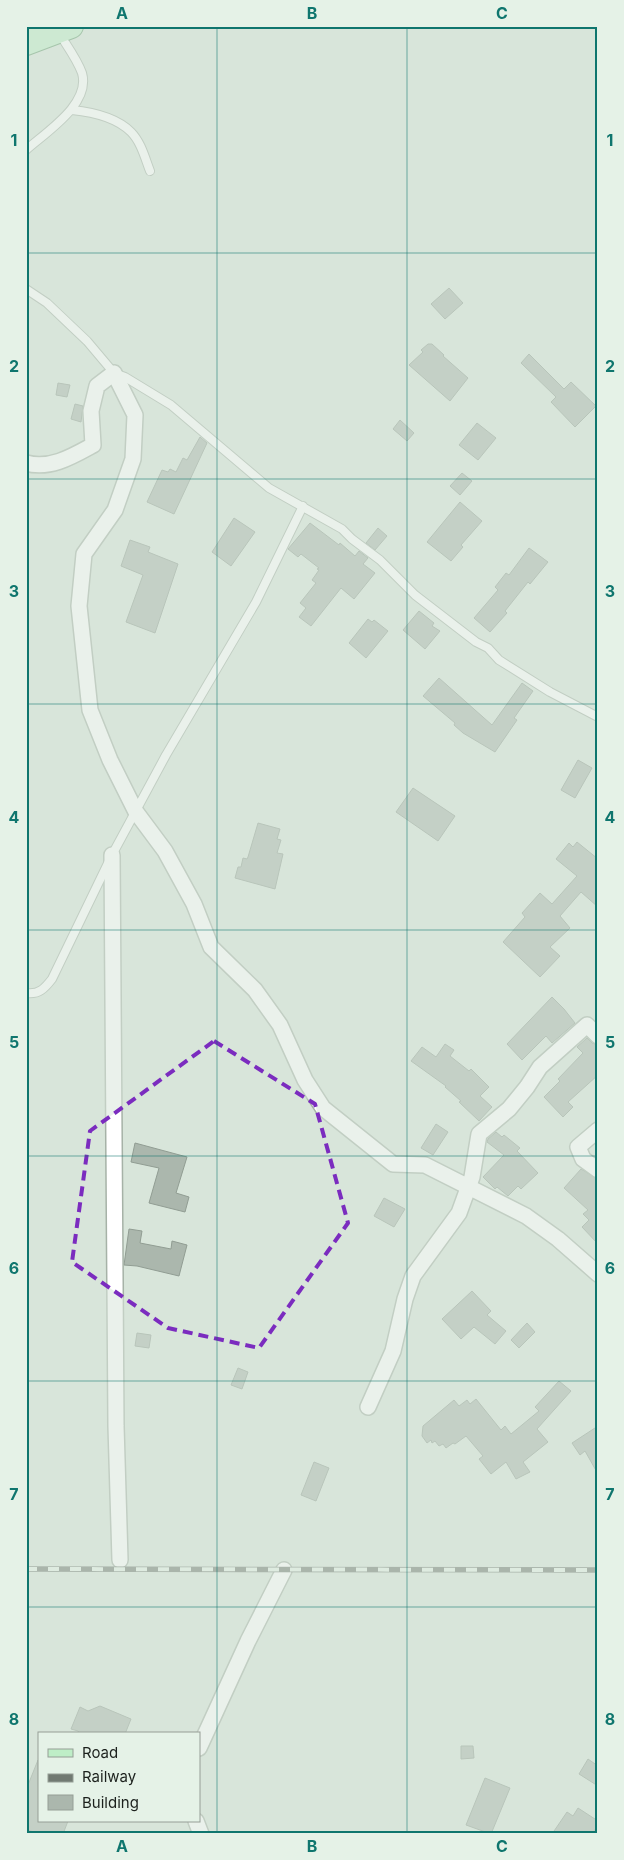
<svg xmlns="http://www.w3.org/2000/svg" width="624" height="1860" viewBox="0 0 624 1860" font-family="Inter,sans-serif">
  <style>
    .building { fill: #abb7ad; stroke: #919d93 }
    .lines { fill: none; stroke-linecap: round; stroke-linejoin: round }
    .lane-casing { stroke: #a6b2a7; stroke-width: 10 }
    .street-casing { stroke: #a6b2a7; stroke-width: 18 }
    .primary-casing { stroke: #699e73; stroke-width: 26 }
    .lane { stroke: #fff; stroke-width: 8 }
    .street { stroke: #fff; stroke-width: 15 }
    .primary { stroke: #beeec7; stroke-width: 24 }
    .rail-casing { stroke: #717a72; stroke-width: 5.5 }
    .rail { stroke: #e5f2e7; stroke-width: 4; stroke-dasharray: 11; stroke-linecap: butt }
    .marked { fill: none; stroke: #7b2cbf; stroke-width: 4; stroke-dasharray: 10 6; stroke-linejoin: round }
    .grid { fill: none; stroke: #0f766e; stroke-width: 1; stroke-opacity: 0.55 }
    .neatline { fill: none; stroke: #0f766e; stroke-width: 2 }
    .grid-label { font-size: 16px; text-anchor: middle; font-weight: bold; fill: #0f766e }
  </style>
  <rect width="100%" height="100%" fill="#d8e5da"/>
  <path class="building" d="M 449,288 L 463,303 L 445,319 L 431,304 Z
    M 428,344 L 432,344 L 444,355 L 443,356 L 468,378 L 450,401 L 409,365 L 423,352 L 421,350 Z
    M 529,354 L 564,389 L 571,382 L 596,406 L 575,427 L 551,402 L 556,397 L 521,363 Z
    M 58,383 L 70,385 L 67,397 L 56,395 Z
    M 75,404 L 83,406 L 81,422 L 71,419 Z
    M 400,420 L 414,433 L 407,441 L 393,429 Z
    M 477,423 L 496,438 L 478,460 L 459,445 Z
    M 200,437 L 207,443 L 174,514 L 147,502 L 162,470 L 168,472 L 170,469 L 176,472 L 183,458 L 187,460 Z
    M 462,473 L 472,481 L 460,495 L 450,486 Z
    M 460,502 L 482,521 L 461,545 L 463,547 L 451,561 L 427,542 Z
    M 234,518 L 255,532 L 231,566 L 212,552 Z
    M 310,523 L 339,545 L 340,543 L 355,556 L 359,551 L 368,558 L 363,564 L 375,573 L 354,599 L 341,588 L 311,626 L 299,617 L 306,608 L 300,603 L 316,583 L 312,580 L 319,570 L 317,569 L 319,568 L 301,554 L 298,557 L 288,549 Z
    M 378,528 L 387,536 L 375,550 L 366,543 Z
    M 130,540 L 150,547 L 148,552 L 178,564 L 155,633 L 126,622 L 143,575 L 121,566 Z
    M 529,548 L 548,562 L 530,584 L 528,582 L 505,611 L 507,613 L 490,632 L 474,618 L 498,590 L 495,587 L 506,573 L 509,575 Z
    M 419,611 L 434,623 L 432,626 L 440,631 L 425,649 L 403,630 Z
    M 368,619 L 372,622 L 374,620 L 388,631 L 366,658 L 349,643 Z
    M 439,678 L 492,725 L 522,683 L 533,691 L 514,718 L 517,720 L 495,752 L 463,733 L 454,725 L 455,723 L 423,696 Z
    M 578,760 L 592,768 L 575,798 L 561,790 Z
    M 413,788 L 455,816 L 438,841 L 396,812 Z
    M 258,823 L 280,829 L 277,839 L 281,840 L 277,853 L 283,854 L 275,889 L 235,878 L 238,867 L 241,867 L 243,858 L 247,859 L 248,857 Z
    M 577,842 L 598,859 L 598,907 L 581,892 L 560,916 L 570,928 L 550,947 L 560,956 L 540,977 L 503,942 L 525,917 L 522,913 L 540,893 L 552,904 L 577,876 L 556,859 L 569,843 L 573,847 Z
    M 552,997 L 564,1009 L 575,1023 L 552,1043 L 546,1036 L 522,1060 L 507,1044 Z
    M 587,1038 L 592,1043 L 598,1045 L 598,1075 L 568,1102 L 573,1107 L 563,1117 L 544,1097 L 560,1081 L 558,1079 L 583,1053 L 577,1047 Z
    M 445,1044 L 454,1050 L 450,1056 L 469,1071 L 471,1069 L 489,1087 L 480,1096 L 492,1107 L 479,1121 L 459,1102 L 461,1101 L 445,1087 L 446,1086 L 411,1061 L 422,1047 L 436,1057 Z
    M 436,1124 L 448,1132 L 433,1155 L 421,1148 Z
    M 496,1132 L 502,1137 L 504,1135 L 520,1148 L 517,1151 L 538,1173 L 521,1189 L 518,1186 L 508,1196 L 497,1187 L 495,1189 L 483,1177 L 504,1155 L 487,1142 L 488,1139 Z
    M 135,1143 L 187,1157 L 176,1193 L 189,1197 L 185,1212 L 149,1203 L 159,1168 L 131,1162 Z
    M 581,1169 L 598,1179 L 598,1244 L 582,1227 L 589,1220 L 583,1214 L 588,1210 L 564,1188 Z
    M 384,1198 L 405,1209 L 394,1227 L 374,1216 Z
    M 129,1229 L 142,1231 L 140,1243 L 171,1249 L 172,1241 L 187,1245 L 179,1276 L 137,1266 L 124,1265 Z
    M 472,1291 L 491,1311 L 487,1315 L 506,1331 L 495,1344 L 474,1327 L 461,1339 L 442,1319 Z
    M 527,1323 L 535,1332 L 519,1348 L 511,1340 Z
    M 137,1333 L 151,1335 L 149,1348 L 135,1346 Z
    M 238,1368 L 248,1372 L 242,1389 L 231,1385 Z
    M 559,1381 L 571,1391 L 537,1429 L 548,1442 L 523,1462 L 530,1472 L 516,1479 L 506,1462 L 491,1474 L 479,1459 L 483,1456 L 466,1436 L 455,1444 L 453,1443 L 446,1448 L 443,1444 L 439,1446 L 435,1441 L 432,1443 L 431,1440 L 427,1443 L 422,1436 L 423,1426 L 454,1400 L 459,1406 L 467,1400 L 470,1404 L 476,1399 L 501,1430 L 505,1426 L 511,1434 L 539,1411 L 535,1407 Z
    M 598,1426 L 598,1474 L 585,1451 L 580,1455 L 572,1443 Z
    M 314,1462 L 329,1468 L 316,1501 L 301,1495 Z
    M 100,1706 L 131,1719 L 125,1734 L 80,1734 L 78,1731 L 71,1729 L 80,1707 L 88,1711 Z
    M 461,1746 L 473,1746 L 474,1758 L 461,1759 Z
    M 588,1759 L 598,1766 L 598,1786 L 579,1774 Z
    M 38,1760 L 39,1821 L 68,1821 L 63,1834 L 38,1834 L 26,1829 L 26,1790 Z
    M 485,1778 L 510,1788 L 491,1834 L 466,1825 Z
    M 578,1808 L 598,1821 L 598,1825 L 592,1834 L 552,1834 L 567,1812 L 573,1816 Z"/>
  <g class="lines">
    <defs>
      <path id="lane" d="M 72,110 C 92,112 116,117 131,132 C 141,142 145,158 150,171
        M 26,150 C 46,132 91,104 82,73 C 77,59 67,46 59,33
        M 26,289 L 47,303 L 87,341 L 114,373 L 125,377 L 171,405 L 269,488 L 342,529 L 352,539 L 380,560 L 415,595 L 476,642 L 488,648 L 499,660 L 550,692 L 598,717
        M 26,993 C 39,995 45,988 52,979 L 112,855 L 166,755 L 256,602 L 303,506"/>
      <path id="street" d="M 26,463 C 50,470 73,456 93,445 L 91,411 L 97,386 L 114,373 L 135,415 L 133,459 L 115,510 L 84,554 L 79,606 L 90,710 L 110,760 L 136,812 L 165,851 L 194,904 L 211,947 L 255,990 L 280,1025 L 305,1080 L 323,1108 L 393,1164 L 425,1165 L 526,1216 L 558,1239 L 598,1274
        M 112,855 L 116,1426 L 120,1560
        M 598,1130 L 578,1147 L 583,1159 L 598,1170
        M 368,1407 L 393,1351 L 405,1299 L 413,1276 L 459,1213 L 472,1177 L 479,1134 L 509,1109 L 527,1087 L 540,1067 L 587,1025 L 598,1036
        M 199,1748 L 248,1641 L 284,1570
        M 196,1821 L 201,1834"/>
      <path id="primary" d="M 26,43 L 71,26"/>
    </defs>
    <use href="#lane" class="lane-casing"/>
    <use href="#street" class="street-casing"/>
    <use href="#primary" class="primary-casing"/>
    <use href="#lane" class="lane"/>
    <use href="#street" class="street"/>
    <use href="#primary" class="primary"/>
    <defs>
      <path id="rail" d="M 26,1569 L 598,1570"/>
    </defs>
    <use href="#rail" class="rail-casing"/>
    <use href="#rail" class="rail"/>
  </g>
  <path d="M0 0H624V1860H0ZM 214,1041 L 315,1104 L 348,1223 L 259,1348 L 168,1328 L 72,1262 L 90,1131 Z" fill="#d8e5da" fill-opacity=".55" fill-rule="evenodd"/>
  <path class="marked" d="M 214,1041 L 315,1104 L 348,1223 L 259,1348 L 168,1328 L 72,1262 L 90,1131 Z"/>
  <path class="grid" d="M 217,26 L 217,1834M 407,26 L 407,1834M 26,253 L 598,253M 26,479 L 598,479M 26,704 L 598,704M 26,930 L 598,930M 26,1156 L 598,1156M 26,1381 L 598,1381M 26,1607 L 598,1607"/>
  <rect width="624" height="1860" fill="none" stroke="#e5f2e7" stroke-width="55"/>
  <rect x="38" y="1732" width="162" height="90" fill="#e5f2e7" stroke="#959e96"/>
  <rect x="48" y="1749" width="25" height="8" fill="#beeec7" stroke="#959e96"/>
  <text x="82" y="1758" font-size="15" fill="#1c211d">Road</text>
  <rect x="48" y="1774" width="25" height="8" fill="#717a72" stroke="#959e96"/>
  <text x="82" y="1782" font-size="15" fill="#1c211d">Railway</text>
  <rect x="48" y="1795" width="25" height="15" fill="#abb7ad" stroke="#959e96"/>
  <text x="82" y="1808" font-size="15" fill="#1c211d">Building</text>
  <rect x="28" y="28" width="568" height="1804" class="neatline"/>
  <g class="grid-label">
    <text x="122" y="19">A</text>
    <text x="312" y="19">B</text>
    <text x="502" y="19">C</text>
    <text x="14" y="146">1</text>
    <text x="610" y="146">1</text>
    <text x="14" y="372">2</text>
    <text x="610" y="372">2</text>
    <text x="14" y="597">3</text>
    <text x="610" y="597">3</text>
    <text x="14" y="823">4</text>
    <text x="610" y="823">4</text>
    <text x="14" y="1048">5</text>
    <text x="610" y="1048">5</text>
    <text x="14" y="1274">6</text>
    <text x="610" y="1274">6</text>
    <text x="14" y="1500">7</text>
    <text x="610" y="1500">7</text>
    <text x="14" y="1725">8</text>
    <text x="610" y="1725">8</text>
    <text x="122" y="1852">A</text>
    <text x="312" y="1852">B</text>
    <text x="502" y="1852">C</text>
  </g>
</svg>
